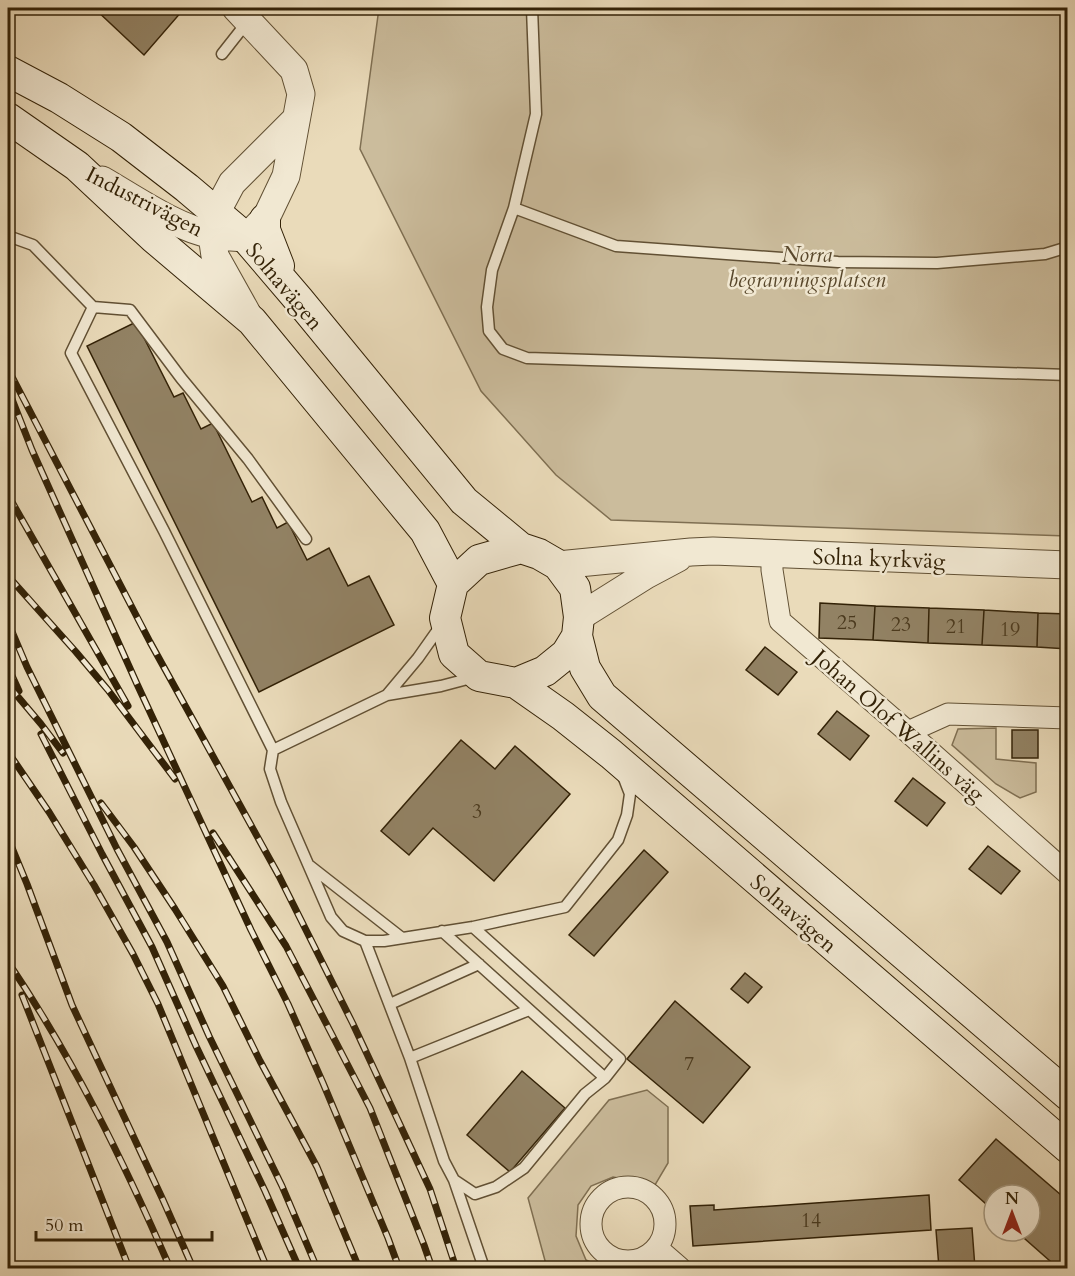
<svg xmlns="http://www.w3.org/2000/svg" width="1075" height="1276" viewBox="0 0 1075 1276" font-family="Cardo,serif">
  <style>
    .green { fill: #cbbc9c; stroke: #7f6f52; stroke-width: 1.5 }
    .building { fill: #928264; stroke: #332207; stroke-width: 1.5 }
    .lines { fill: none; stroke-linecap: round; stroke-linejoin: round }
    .service-casing { stroke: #615034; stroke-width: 13 }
    .minor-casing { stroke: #615034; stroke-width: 23 }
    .tertiary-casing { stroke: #615034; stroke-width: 29 }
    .secondary-casing { stroke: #332207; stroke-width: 32 }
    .service { stroke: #f1e8d2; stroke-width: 10 }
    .minor { stroke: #f1e8d2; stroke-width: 21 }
    .tertiary { stroke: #f1e8d2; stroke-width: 27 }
    .secondary { stroke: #f1e8d2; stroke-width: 30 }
    .rail-casing { stroke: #332207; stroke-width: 7 }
    .rail { stroke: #f1e8d2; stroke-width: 4.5; stroke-dasharray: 14; stroke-linecap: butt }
    .labels { text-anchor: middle; stroke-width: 5; stroke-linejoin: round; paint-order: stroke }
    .number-label { font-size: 20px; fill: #4b3a1e }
    .street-label { font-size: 22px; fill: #332207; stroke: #f1e8d2 }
    .park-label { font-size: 22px; font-style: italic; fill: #59482c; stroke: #f1e8d2 }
  </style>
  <rect width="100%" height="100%" fill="#eadbba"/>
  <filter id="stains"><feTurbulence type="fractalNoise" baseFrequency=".00333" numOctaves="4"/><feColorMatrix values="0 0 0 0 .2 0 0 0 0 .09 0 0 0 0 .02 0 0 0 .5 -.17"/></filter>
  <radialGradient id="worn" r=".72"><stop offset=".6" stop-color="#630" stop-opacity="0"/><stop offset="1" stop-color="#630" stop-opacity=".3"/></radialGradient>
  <path class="green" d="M 379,8 L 1067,8 L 1067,536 L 611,520 L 556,475 L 481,391 L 360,149 Z
    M 996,728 L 996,759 L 1036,763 L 1036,792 L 1020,798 L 996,784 L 952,745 L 958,729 Z
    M 647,1090 L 668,1107 L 668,1163 L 655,1185 L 613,1177 L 591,1186 L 578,1205 L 576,1236 L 586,1260 L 603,1268 L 547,1268 L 528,1198 L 609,1100 Z"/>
  <path class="building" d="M 94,8 L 180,8 L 183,10 L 144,55 Z
    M 136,322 L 174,397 L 183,393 L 201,429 L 213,423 L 252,502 L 262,497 L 277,528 L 288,522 L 307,560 L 329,548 L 348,586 L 369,576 L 394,625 L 259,692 L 87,346 Z
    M 820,603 L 875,606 L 873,640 L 819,638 Z
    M 875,606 L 929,608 L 928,643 L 873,640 Z
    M 929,608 L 984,610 L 982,645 L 928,643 Z
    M 984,610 L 1038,613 L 1037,647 L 982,645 Z
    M 1038,613 L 1068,614 L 1068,649 L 1037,647 Z
    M 765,647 L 797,672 L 778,695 L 746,670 Z
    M 837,711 L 869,736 L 850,760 L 818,734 Z
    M 1012,730 L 1038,730 L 1038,758 L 1012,758 Z
    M 461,740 L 495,769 L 515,746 L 570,794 L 494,881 L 433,828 L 409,855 L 381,831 Z
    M 913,778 L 945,803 L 927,826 L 895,801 Z
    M 988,846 L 1020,871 L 1001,894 L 969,869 Z
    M 644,850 L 668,872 L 594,956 L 569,935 Z
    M 745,973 L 762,987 L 748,1003 L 731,989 Z
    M 675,1001 L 750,1067 L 703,1123 L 627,1059 Z
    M 522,1071 L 565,1108 L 510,1172 L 467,1135 Z
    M 996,1139 L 1068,1201 L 1068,1268 L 1058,1268 L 1016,1231 L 1030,1231 L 1030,1195 L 994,1195 L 994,1211 L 959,1180 Z
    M 929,1195 L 931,1230 L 693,1246 L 690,1206 L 714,1205 L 714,1210 Z
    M 972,1228 L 975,1268 L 939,1268 L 936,1230 Z"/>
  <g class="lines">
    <defs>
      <path id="service" d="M 532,8 L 536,114 L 514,208 L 616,246 L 838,262 L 937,263 L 1045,254 L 1068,247
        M 222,54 L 248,21
        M 514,208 L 492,270 L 487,307 L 489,331 L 503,349 L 527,358 L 1068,375
        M 8,236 L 33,245 L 93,307 L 130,310 L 181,378 L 248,459 L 306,539
        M 93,307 L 71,353 L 164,531 L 273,750
        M 475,677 L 441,686 L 387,695 L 273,750 L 270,769 L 281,802 L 331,917 L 343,931 L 365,941 L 384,941 L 473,927 L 565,907 L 618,840 L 627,815 L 630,794 L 623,776
        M 387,695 L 418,658 L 442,624
        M 310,866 L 402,938
        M 442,931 L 605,1078
        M 365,941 L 410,1058 L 444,1161 L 454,1180 L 475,1194 L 496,1187 L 524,1168 L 585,1094 L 605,1078 L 620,1059 L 473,927
        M 390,1004 L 479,964
        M 410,1058 L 529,1010
        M 454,1180 L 484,1268"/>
      <path id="minor" d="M 772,554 L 772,570 L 780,621 L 908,732 L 1068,874
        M 908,732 L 948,714 L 1068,718
        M591 1224a37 37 0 1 1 74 0a37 37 0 1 1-74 0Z
        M 657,1248 L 680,1268"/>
      <path id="tertiary" d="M 102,180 C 135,199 176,228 213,235 C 223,237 235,237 246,238 L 267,216 L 286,176 L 301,94 L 294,70 L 236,8
        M 248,315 L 215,256 L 212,235 L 216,213 L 232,183 L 296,119
        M 558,565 L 691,552 L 713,551 L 1068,565
        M 579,617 L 646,575 L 678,558"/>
      <path id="secondary" d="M 8,71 L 59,98 L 121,137 L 187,188 L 246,238 L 299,300 L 464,501 L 521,548 L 539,554 L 558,565 L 575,588 L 579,617 L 577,636 L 585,668 L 602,696 L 1068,1095
        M 8,118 L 77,166 L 154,238 L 252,321 L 425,531 L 453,584
        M 265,219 L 265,230 L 279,266
        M 521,548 L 479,560 L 453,584 L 445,618 L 454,654 L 479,676 L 516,683 L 563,716 L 611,754 L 1068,1148
        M 516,683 L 545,671 L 566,654 L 577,636"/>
    </defs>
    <use href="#service" class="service-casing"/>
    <use href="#minor" class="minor-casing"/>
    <use href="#tertiary" class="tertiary-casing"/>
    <use href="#secondary" class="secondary-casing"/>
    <use href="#service" class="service"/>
    <use href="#minor" class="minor"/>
    <use href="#tertiary" class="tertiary"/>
    <use href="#secondary" class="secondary"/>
    <defs>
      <path id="rail" d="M 8,369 L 150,642 L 279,876 L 353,1024 L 430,1189 L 456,1268
        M 8,389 L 32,450 L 137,684 L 251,930 L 288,1004 L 323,1083 L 388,1238 L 399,1268
        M 8,495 L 128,706
        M 8,576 L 76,652 L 108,690 L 175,779
        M 8,622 L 27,667 L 117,849 L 167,942 L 209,1036 L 282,1186 L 317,1268
        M 8,667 L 19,691
        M 8,685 L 41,724 L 63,753
        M 41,734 L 102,854 L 152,947 L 196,1046 L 265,1191 L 299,1268
        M 8,752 L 49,812 L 94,885 L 133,954 L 158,1004 L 267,1268
        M 101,803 L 134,847 L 175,909 L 223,986 L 260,1061 L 317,1167 L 359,1268
        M 213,833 L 286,946 L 370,1108 L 424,1245 L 432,1268
        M 8,838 L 27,884 L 72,1005 L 163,1200 L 193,1268
        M 8,962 C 73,1058 124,1162 170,1268
        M 22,995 L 129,1268"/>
    </defs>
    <use href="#rail" class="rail-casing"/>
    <use href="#rail" class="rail"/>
  </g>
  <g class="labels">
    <g class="number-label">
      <text x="847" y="629">25</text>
      <text x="901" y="631">23</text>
      <text x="956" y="633">21</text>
      <text x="1010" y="636">19</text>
      <text x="477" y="818">3</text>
      <text x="689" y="1070">7</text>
      <text x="811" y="1227">14</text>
    </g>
    <g class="street-label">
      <text transform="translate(145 201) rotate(27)" y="8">Industrivägen</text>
      <text transform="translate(285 286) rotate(50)" y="8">Solnavägen</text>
      <text transform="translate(879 558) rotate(2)" y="8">Solna kyrkväg</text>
      <text transform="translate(899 725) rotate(41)" y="8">Johan Olof Wallins väg</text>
      <text transform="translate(794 913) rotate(41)" y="8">Solnavägen</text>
    </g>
    <g class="park-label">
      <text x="807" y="262">Norra<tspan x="807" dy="25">begravningsplatsen</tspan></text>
    </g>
  </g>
  <rect width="1075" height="1276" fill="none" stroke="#eadbba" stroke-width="30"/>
  <rect x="9" y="9" width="1057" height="1258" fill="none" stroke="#332207" stroke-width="3"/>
  <rect x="15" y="15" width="1045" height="1246" fill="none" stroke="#332207" stroke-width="1.5"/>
  <g transform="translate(1012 1213)"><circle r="28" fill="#f1e8d2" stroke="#a59981" stroke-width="1.5"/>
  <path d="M0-4.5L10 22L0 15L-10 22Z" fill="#8f2418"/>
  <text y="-9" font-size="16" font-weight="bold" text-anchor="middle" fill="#332207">N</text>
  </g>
  <path d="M36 1231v9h176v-9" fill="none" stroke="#332207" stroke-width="3"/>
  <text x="45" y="1231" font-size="18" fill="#332207" stroke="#f1e8d2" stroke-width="4.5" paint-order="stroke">50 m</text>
  <rect width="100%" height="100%" filter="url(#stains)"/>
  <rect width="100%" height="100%" fill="url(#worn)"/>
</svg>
